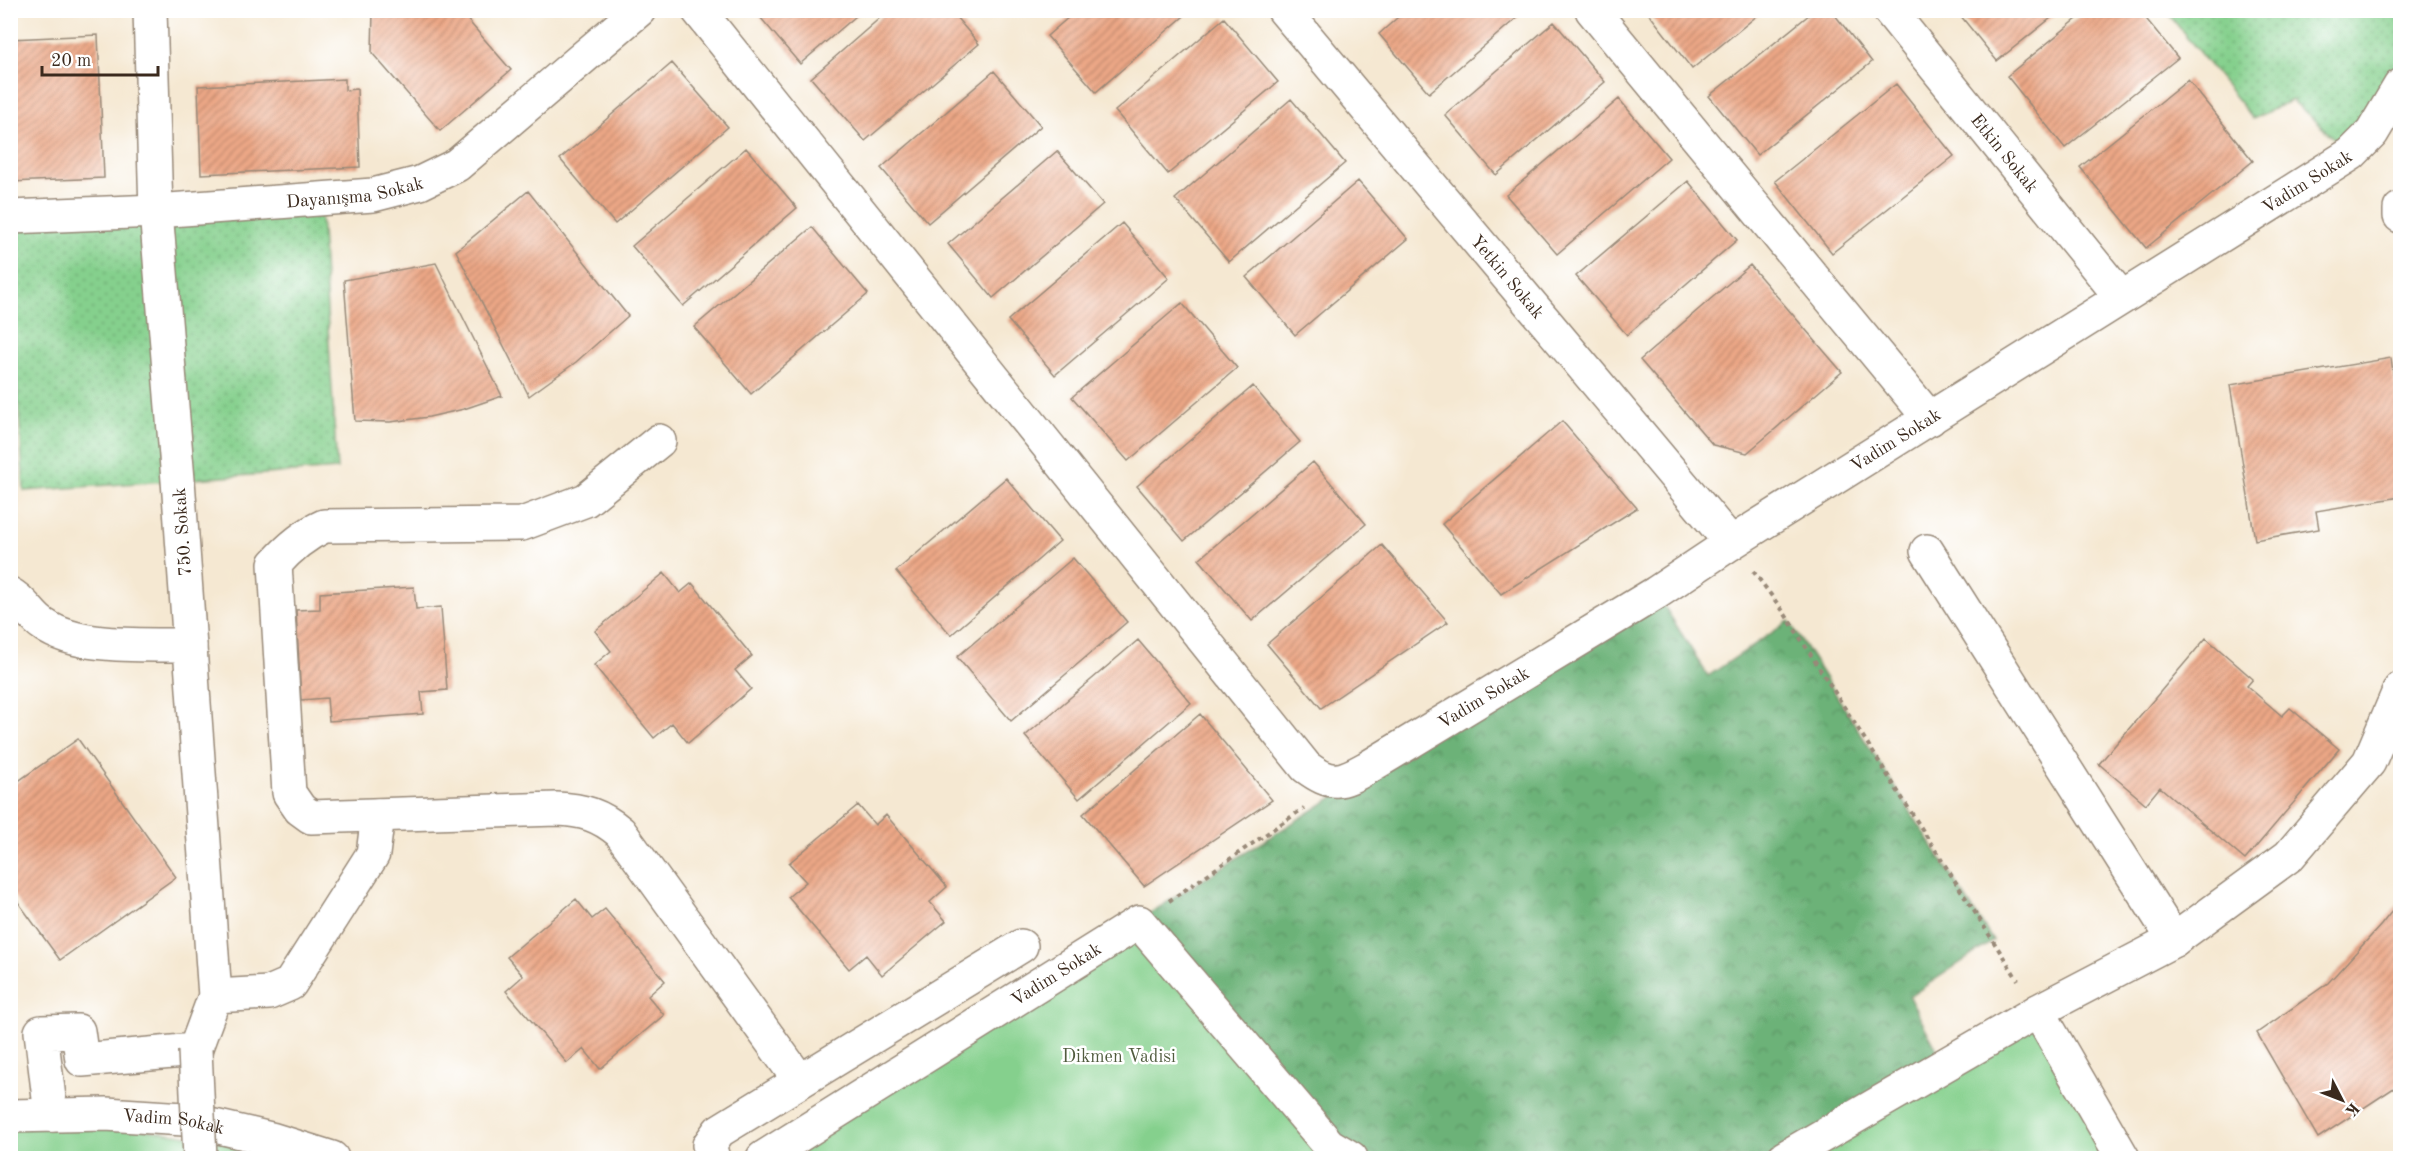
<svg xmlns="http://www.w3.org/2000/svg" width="2411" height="1169" viewBox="0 0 2411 1169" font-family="'Old Standard TT',serif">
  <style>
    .grass { fill: url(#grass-dots); stroke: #607d56; stroke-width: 1.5 }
    .forest { fill: url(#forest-crowns); stroke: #546e4b; stroke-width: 1.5 }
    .park { fill: #85d08d; stroke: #607d56; stroke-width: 1.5 }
    .building { fill: url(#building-hatch) }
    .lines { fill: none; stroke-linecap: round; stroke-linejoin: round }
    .minor-casing { stroke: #988978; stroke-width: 36 }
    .path { stroke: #988978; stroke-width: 4; stroke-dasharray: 4.5 4.5; stroke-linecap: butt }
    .minor { stroke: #fff; stroke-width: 33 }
    .minor-bridge-casing { stroke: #988978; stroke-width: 36; stroke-linecap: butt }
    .minor-bridge { stroke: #fff; stroke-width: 33 }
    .labels { text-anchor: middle; stroke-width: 5; stroke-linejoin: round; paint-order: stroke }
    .street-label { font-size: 18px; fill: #3b2a1e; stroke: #fff }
    .park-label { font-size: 18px; fill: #515c3f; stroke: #fff }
  </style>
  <defs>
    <pattern id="grass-dots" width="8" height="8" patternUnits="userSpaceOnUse" patternTransform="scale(1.5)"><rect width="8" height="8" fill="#85d08d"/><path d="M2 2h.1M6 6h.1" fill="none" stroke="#6ea973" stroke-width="1.8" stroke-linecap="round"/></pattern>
    <pattern id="forest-crowns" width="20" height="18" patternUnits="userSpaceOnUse" patternTransform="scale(1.5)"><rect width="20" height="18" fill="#6cb278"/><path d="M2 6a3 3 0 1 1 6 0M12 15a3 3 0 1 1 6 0" fill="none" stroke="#5a9162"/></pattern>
    <pattern id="building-hatch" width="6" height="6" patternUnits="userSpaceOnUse" patternTransform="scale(1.5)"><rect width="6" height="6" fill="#eca786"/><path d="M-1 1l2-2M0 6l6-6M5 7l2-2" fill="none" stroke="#c0886d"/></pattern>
  </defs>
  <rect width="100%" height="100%" fill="#fff"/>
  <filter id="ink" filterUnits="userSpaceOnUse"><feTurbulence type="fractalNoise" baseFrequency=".0167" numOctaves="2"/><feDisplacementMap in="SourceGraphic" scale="12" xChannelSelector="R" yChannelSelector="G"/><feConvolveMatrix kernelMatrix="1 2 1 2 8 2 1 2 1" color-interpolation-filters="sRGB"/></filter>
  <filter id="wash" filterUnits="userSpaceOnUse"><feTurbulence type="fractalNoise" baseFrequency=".008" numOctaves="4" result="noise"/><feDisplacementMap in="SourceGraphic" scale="24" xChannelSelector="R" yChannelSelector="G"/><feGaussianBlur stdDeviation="1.35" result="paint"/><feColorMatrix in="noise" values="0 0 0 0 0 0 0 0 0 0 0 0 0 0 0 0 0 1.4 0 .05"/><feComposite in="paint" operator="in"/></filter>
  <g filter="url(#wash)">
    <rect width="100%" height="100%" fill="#f5e8d2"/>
    <path class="grass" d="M 2166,11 L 2400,11 L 2400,86 L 2351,154 L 2292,100 L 2253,119 Z
      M 320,199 L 337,469 L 24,491 L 11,286 L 10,218 Z"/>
    <path class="forest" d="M 1656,593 L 1708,676 L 1789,621 L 1993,941 L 1909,997 L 1945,1065 L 2123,1158 L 763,1158 Z"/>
    <path class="park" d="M 1139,922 L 1351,1158 L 763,1158 Z
      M 2038,1011 L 2123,1158 L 1784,1158 Z
      M 51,1115 L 332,1158 L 11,1158 L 10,1116 Z"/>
    <g id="blocks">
      <path class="building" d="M 373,10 L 459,10 L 511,70 L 440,131 L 372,53 Z
        M 754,10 L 863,10 L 800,64 Z
        M 889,10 L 950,10 L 979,44 L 865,141 L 811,78 Z
        M 1077,10 L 1191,10 L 1096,92 L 1047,36 Z
        M 1406,10 L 1526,10 L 1429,93 L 1379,34 Z
        M 1646,10 L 1764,10 L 1692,69 Z
        M 1815,10 L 1831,10 L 1872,62 L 1757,155 L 1709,96 Z
        M 1956,10 L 2061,10 L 1997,61 Z
        M 2088,10 L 2139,10 L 2178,58 L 2065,148 L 2007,76 Z
        M 1224,18 L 1278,82 L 1168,174 L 1115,111 Z
        M 1554,22 L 1605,82 L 1496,175 L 1445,115 Z
        M 98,35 L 104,178 L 10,182 L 10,39 Z
        M 672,63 L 728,127 L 615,224 L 560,159 Z
        M 994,71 L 1041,126 L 928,223 L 881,168 Z
        M 345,79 L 345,90 L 357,89 L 360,167 L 201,174 L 198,86 Z
        M 2188,80 L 2253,161 L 2146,248 L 2080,167 Z
        M 1896,84 L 1954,156 L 1832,253 L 1775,181 Z
        M 1291,99 L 1345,163 L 1229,262 L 1175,199 Z
        M 1619,99 L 1669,158 L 1557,254 L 1506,195 Z
        M 746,148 L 797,208 L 683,306 L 632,246 Z
        M 1057,151 L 1103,204 L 993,298 L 948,244 Z
        M 1358,181 L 1408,239 L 1295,335 L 1246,277 Z
        M 1688,181 L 1737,240 L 1627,335 L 1576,276 Z
        M 528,191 L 628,316 L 576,362 L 529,396 L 456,251 Z
        M 1122,223 L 1169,278 L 1055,375 L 1008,320 Z
        M 812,227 L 868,294 L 751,394 L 694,327 Z
        M 436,263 L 502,396 L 464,409 L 429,417 L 390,422 L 355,421 L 344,280 Z
        M 1750,265 L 1842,372 L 1747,453 L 1713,445 L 1640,360 Z
        M 1182,303 L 1237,368 L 1128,461 L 1072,397 Z
        M 2391,358 L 2400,418 L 2400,497 L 2316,511 L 2319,529 L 2255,540 L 2230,385 Z
        M 1253,386 L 1300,442 L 1184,541 L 1137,486 Z
        M 1562,421 L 1637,508 L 1501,594 L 1442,524 Z
        M 1313,462 L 1366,524 L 1252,621 L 1199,559 Z
        M 1006,478 L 1060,541 L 951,635 L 896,571 Z
        M 1382,545 L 1448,622 L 1321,708 L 1267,644 Z
        M 1073,558 L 1127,622 L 1011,721 L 957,657 Z
        M 664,573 L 680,593 L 692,583 L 752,656 L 735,670 L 751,689 L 688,743 L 672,723 L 654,738 L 594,665 L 611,651 L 595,631 Z
        M 414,587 L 416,609 L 441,607 L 447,690 L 421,692 L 423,714 L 329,721 L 327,698 L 301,700 L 296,610 L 320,609 L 320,593 Z
        M 2206,638 L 2253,679 L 2247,686 L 2282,716 L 2290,708 L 2339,749 L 2245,860 L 2160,787 L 2146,804 L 2099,764 Z
        M 1138,640 L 1191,703 L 1079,799 L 1025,736 Z
        M 1200,714 L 1272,800 L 1144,886 L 1083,814 Z
        M 78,739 L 176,877 L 60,960 L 10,891 L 10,787 Z
        M 858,805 L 875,825 L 886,815 L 947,887 L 930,902 L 946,921 L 882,975 L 866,955 L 849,969 L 788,897 L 806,882 L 789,863 Z
        M 576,899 L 592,919 L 605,909 L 665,981 L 648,996 L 664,1015 L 600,1069 L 584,1049 L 567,1063 L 506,991 L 523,976 L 507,957 Z
        M 2400,901 L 2400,1084 L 2318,1138 L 2257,1033 L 2328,983 L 2381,925 Z"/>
    </g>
  </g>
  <g filter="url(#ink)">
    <use href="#blocks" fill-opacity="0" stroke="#988978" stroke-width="1.5"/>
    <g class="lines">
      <defs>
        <g id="minor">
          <path id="s1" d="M 698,10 L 1306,767 C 1332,786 1340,783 1367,768 L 1656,593 L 1731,543 L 2351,154 L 2372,133 L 2400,86"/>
          <path id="s2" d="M 1284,10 L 1731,543"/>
          <path d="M 1592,10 L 1930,419"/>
          <path id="s3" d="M 1889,10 L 2121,297"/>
          <path d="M 2400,209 L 2400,216"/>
          <path id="s4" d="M 10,217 L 156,211 L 373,195 L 420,183 L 457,165 L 639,10"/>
          <path d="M 659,441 L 586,500 L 522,524 L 324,526 C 304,535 290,547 275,564 L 289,793 L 300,809 L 311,817 L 557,809 C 583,810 600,815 620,832 L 800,1081"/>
          <path d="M 1927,551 L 2174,940"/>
          <path d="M 10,594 C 24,601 31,617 44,625 C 79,650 148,644 190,645"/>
          <path d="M 215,996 L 269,993 L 290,984 L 373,854 L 378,815"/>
          <path d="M 2038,1011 L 2123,1158"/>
          <path d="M 51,1115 L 41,1032 L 78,1031 L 82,1060 L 195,1050 L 215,996 L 178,480 L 156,211 L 150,10"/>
          <path id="s5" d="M 10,1116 L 106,1114 L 184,1119 L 271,1139 L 332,1158"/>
          <path d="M 713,1158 L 709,1145 L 719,1131 L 1021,946"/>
          <path id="s6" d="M 763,1158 L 1139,922 L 1329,1145 L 1351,1158"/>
          <path d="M 1784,1158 L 2038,1011 L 2174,940 L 2289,856 L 2369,762 L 2400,689"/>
        </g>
      </defs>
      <use href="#minor" class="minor-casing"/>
      <path class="path" d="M 1753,571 L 1783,611 L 2018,980
        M 1169,901 L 1304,808"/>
      <use href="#minor" class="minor"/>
      <defs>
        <path id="minor-bridge" d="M 195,1050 L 200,1158"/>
      </defs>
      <use href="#minor-bridge" class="minor-bridge-casing"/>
      <use href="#minor-bridge" class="minor-bridge"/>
    </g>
  </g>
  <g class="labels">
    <g class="street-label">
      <text dy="6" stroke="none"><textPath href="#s3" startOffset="184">Etkin Sokak</textPath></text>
      <text dy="6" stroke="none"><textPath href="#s1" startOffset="2146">Vadim Sokak</textPath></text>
      <text dy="6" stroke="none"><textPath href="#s4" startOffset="346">Dayanışma Sokak</textPath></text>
      <text dy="6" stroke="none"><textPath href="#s2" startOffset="348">Yetkin Sokak</textPath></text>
      <text dy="6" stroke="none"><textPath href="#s1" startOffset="1660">Vadim Sokak</textPath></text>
      <text transform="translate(182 532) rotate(-94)" y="6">750. Sokak</text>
      <text dy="6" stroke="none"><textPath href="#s1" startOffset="1174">Vadim Sokak</textPath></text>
      <text dy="6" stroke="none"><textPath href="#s6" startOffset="346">Vadim Sokak</textPath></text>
      <text dy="6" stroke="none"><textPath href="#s5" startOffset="164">Vadim Sokak</textPath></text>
    </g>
    <g class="park-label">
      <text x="1119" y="1062">Dikmen Vadisi</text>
    </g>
  </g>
  <rect width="2411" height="1169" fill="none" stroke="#fff" stroke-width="36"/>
  <g transform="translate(2342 1100) rotate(132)" stroke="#ffffff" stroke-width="4.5" paint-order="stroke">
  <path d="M0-4.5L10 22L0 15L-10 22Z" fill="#3b2a1e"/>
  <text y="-9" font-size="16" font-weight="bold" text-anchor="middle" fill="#3b2a1e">K</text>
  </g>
  <path d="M42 66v9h116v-9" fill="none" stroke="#3b2a1e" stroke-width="3"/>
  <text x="51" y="66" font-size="18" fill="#3b2a1e" stroke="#ffffff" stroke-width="4.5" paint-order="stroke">20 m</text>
</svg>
